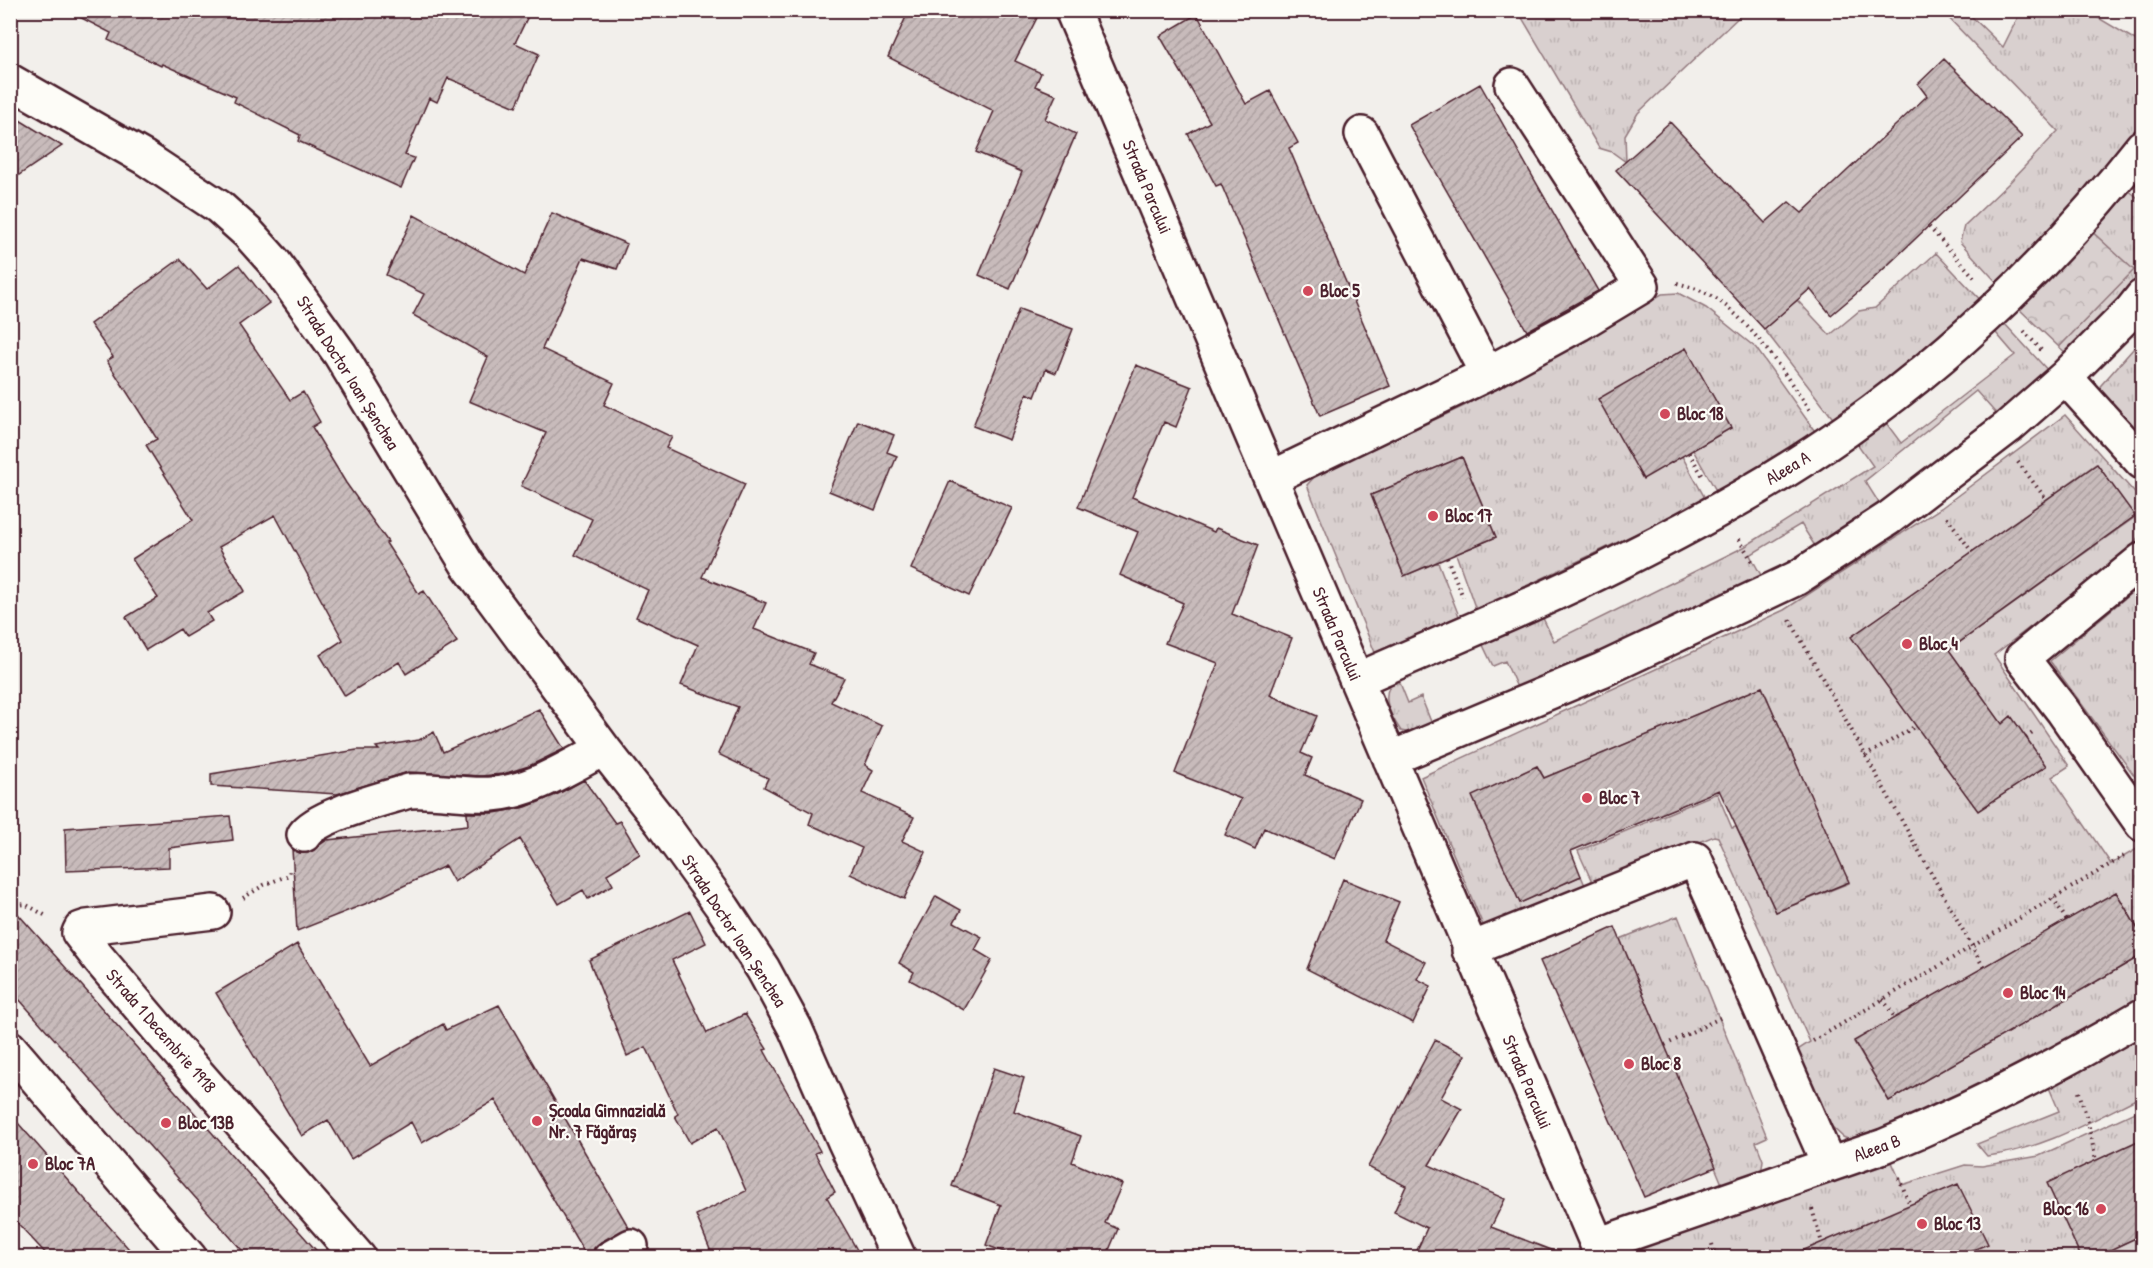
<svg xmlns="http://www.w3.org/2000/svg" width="2153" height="1268" viewBox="0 0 2153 1268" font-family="'Patrick Hand',sans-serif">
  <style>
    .grass { fill: url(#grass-tufts); stroke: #92787d; stroke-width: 1.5; fill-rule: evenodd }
    .forest { fill: url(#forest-crowns); stroke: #92787d; stroke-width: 1.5 }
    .building { fill: url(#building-hatch); stroke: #4a1f2b; stroke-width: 1.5 }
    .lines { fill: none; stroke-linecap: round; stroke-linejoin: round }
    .minor-casing { stroke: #4a1f2b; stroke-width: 38 }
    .path { stroke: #4a1f2b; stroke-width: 4; stroke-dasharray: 1.5 4.5; stroke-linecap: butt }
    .minor { stroke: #fdfcf7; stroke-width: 33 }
    .poi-dot { fill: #d1495b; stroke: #fdfcf7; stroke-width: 2 }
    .labels { text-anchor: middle; stroke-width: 4.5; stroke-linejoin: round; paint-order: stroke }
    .street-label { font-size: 18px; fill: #4a1f2b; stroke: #fdfcf7 }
    .poi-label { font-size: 18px; font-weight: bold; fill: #4a1f2b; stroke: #fdfcf7; text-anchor: start }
  </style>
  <defs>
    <pattern id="grass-tufts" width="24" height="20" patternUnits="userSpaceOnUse" patternTransform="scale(1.5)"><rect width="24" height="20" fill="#d9d0cf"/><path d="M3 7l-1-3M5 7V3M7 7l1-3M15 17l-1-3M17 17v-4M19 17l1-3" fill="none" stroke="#bcb2b2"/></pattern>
    <pattern id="forest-crowns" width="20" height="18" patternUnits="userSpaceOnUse" patternTransform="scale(1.5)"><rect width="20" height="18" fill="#d9d0cf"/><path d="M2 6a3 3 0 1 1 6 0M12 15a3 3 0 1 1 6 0" fill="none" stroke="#bcb2b2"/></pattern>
    <pattern id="building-hatch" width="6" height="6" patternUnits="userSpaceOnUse" patternTransform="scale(1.5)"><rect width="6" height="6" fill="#c8bbbb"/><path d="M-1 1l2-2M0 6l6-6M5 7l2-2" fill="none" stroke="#ada0a1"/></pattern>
  </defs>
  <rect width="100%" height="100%" fill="#f2efeb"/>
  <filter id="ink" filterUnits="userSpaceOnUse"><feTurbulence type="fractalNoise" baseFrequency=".0167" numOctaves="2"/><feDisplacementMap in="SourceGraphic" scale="12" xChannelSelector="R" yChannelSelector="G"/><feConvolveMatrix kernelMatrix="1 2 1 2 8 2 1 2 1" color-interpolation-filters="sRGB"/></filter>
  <g filter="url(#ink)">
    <path class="grass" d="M 1518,11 L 1745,11 L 1638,113 L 1625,135 L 1626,162 L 1612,152 L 1599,148 Z
      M 1942,11 L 1966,11 L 2003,47 L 2021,11 L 2087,11 L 2137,41 L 2142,33 L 2142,124 L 2115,161 L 2000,286 L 1960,242 L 1964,226 L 2009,183 L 2058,131 Z
      M 2123,186 L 2142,201 L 2142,297 L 2079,364 L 2059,347 L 2133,270 L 2089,229 Z
      M 1936,253 L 1987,307 L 1838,425 L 1764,329 L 1797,300 L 1830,335 L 1859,311 L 1875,308 Z
      M 1678,293 L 1706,308 L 1756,348 L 1819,437 L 1718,494 L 1693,450 L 1731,428 L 1686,349 L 1682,456 L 1706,500 L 1476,610 L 1456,554 L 1496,537 L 1462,457 L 1371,495 L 1404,576 L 1438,562 L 1459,616 L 1376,655 L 1307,485 L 1316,475 L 1464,406 L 1662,294 Z
      M 1993,311 L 2051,374 L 1999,417 L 1976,391 L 1865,481 L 1884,511 L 1820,554 L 1801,524 L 1750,555 L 1763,579 L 1520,694 L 1505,661 L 1493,666 L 1481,641 L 1540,612 L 1554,641 L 1744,547 L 1873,466 L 1849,432 L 1878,412 L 1901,443 L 2015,355 L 1984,319 Z
      M 2142,339 L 2142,437 L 2094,393 Z
      M 2065,415 L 2142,501 L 2142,532 L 2132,546 L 2094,578 L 1994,655 L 2069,766 L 2052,777 L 2111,864 L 2142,846 L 2142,936 L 2116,892 L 1854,1042 L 1889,1101 L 2142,955 L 2142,1002 L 1957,1100 L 1860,1144 L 1843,1137 L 1830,1125 L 1796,1051 L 1810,1042 L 1718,837 L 1714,836 L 1594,886 L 1578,851 L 1717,793 L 1732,828 L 1736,827 L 1776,912 L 1849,883 L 1762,687 L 1544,778 L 1537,766 L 1473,796 L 1520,903 L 1581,876 L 1587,890 L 1485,930 L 1421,777 L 1784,610 L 1941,508 ZM 2096,464 L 2135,517 L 1949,650 L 2002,724 L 2011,716 L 2046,766 L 1978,810 L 1852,637 Z
      M 2142,584 L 2142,786 L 2050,661 Z
      M 1398,678 L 1408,703 L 1421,697 L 1434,729 L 1411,733 L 1401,731 C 1390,715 1377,691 1398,678 Z
      M 1678,916 L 1767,1137 L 1756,1142 L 1763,1160 L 1761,1174 L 1727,1196 L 1620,939 Z
      M 2142,1033 L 2142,1096 C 2093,1120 2042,1150 1987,1156 L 1977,1144 L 2059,1111 L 2048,1085 Z
      M 2139,1110 L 2142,1111 L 2142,1143 L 2141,1140 L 2048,1183 L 2081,1257 L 1955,1257 L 1987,1243 L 1958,1185 L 1789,1257 L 1636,1257 L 1636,1248 L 1888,1153 L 1902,1185 L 1965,1165 L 1982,1166 L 2039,1156 Z
      M 2142,1235 L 2142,1257 L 2095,1257 Z"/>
    <path class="forest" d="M 2089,229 L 2134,270 L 2059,347 L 2017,307 Z"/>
    <path class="building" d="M 66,10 L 531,10 L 515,43 L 539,54 L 516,107 L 448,78 L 437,102 L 429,98 L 405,155 L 414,158 L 401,188 L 298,141 L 300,135 L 234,102 L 236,97 L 162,64 L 161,66 L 108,40 L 111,33 Z
      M 909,10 L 1041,10 L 1015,61 L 1041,73 L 1035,86 L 1056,95 L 1045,119 L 1076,134 L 1010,289 L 979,275 L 1022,172 L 976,152 L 994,111 L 888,57 Z
      M 1197,14 L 1246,104 L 1270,91 L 1298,143 L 1289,148 L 1390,386 L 1320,416 L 1221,184 L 1216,186 L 1188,134 L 1210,122 L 1160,36 Z
      M 1944,59 L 2022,137 L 1870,282 L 1831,315 L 1810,289 L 1764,329 L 1616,170 L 1670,122 L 1765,223 L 1789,202 L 1802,213 L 1927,96 L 1918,84 Z
      M 1480,84 L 1598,291 L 1527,331 L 1409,125 Z
      M 10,114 L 62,146 L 10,181 Z
      M 552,213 L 627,244 L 617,269 L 583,258 L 542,349 L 614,383 L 604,405 L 672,437 L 666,448 L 745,484 L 702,577 L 766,603 L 754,629 L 814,653 L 809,664 L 844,678 L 831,702 L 882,726 L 865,765 L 873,770 L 862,793 L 914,817 L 902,841 L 926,852 L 904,899 L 850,874 L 862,848 L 809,824 L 813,813 L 764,787 L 768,778 L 718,754 L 738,707 L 681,685 L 698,645 L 636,617 L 648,590 L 575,555 L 592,519 L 521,486 L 546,433 L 469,401 L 488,357 L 413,315 L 424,294 L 386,275 L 414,215 L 524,275 Z
      M 180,259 L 207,289 L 239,265 L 269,303 L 239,325 L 290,400 L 303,392 L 320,422 L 312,427 L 346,483 L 388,542 L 386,543 L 419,594 L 424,591 L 457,642 L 406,674 L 399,662 L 345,696 L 320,655 L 343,640 L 275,515 L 219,547 L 245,591 L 207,613 L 212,621 L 185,637 L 180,629 L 146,650 L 126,617 L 158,598 L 132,559 L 193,520 L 146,445 L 157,439 L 107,361 L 113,357 L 90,324 Z
      M 1019,309 L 1073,329 L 1056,373 L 1046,369 L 1035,397 L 1027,393 L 1009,440 L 973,426 Z
      M 1686,348 L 1731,428 L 1643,479 L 1598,399 Z
      M 1136,365 L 1192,387 L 1176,427 L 1164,422 L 1132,497 L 1214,532 L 1216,528 L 1258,545 L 1232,614 L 1292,638 L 1270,695 L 1317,716 L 1301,753 L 1312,758 L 1305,775 L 1361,799 L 1335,859 L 1264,828 L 1255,849 L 1225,835 L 1241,799 L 1175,773 L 1218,663 L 1165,643 L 1183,603 L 1120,575 L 1138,532 L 1078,507 Z
      M 858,421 L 894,435 L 887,452 L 897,456 L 875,510 L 829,491 Z
      M 1462,457 L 1496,537 L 1404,576 L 1371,495 Z
      M 2097,464 L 2135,516 L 1949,650 L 2002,724 L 2011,716 L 2046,766 L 1978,811 L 1851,637 Z
      M 950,481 L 1012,508 L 969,596 L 911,569 Z
      M 1762,687 L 1849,882 L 1776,912 L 1719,790 L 1571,851 L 1581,876 L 1520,903 L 1472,796 L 1537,766 L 1544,778 Z
      M 539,709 L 564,749 L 529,766 L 503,774 L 481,776 L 408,772 L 337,794 L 211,786 L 211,774 L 357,750 L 379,750 L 376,747 L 419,740 L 434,732 L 443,752 Z
      M 584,780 L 615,823 L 620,821 L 640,854 L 607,874 L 613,885 L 588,899 L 583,890 L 559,904 L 520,839 L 454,882 L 445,866 L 370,902 L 297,931 L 292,849 L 300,853 L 308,853 L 327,840 L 468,825 L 467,813 L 494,813 L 526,807 L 558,794 Z
      M 230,816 L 233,840 L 169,848 L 169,867 L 66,871 L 65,828 Z
      M 1343,879 L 1399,902 L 1383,940 L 1426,962 L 1417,979 L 1431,986 L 1413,1023 L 1307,969 Z
      M 2116,892 L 2142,936 L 2142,955 L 1889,1101 L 1854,1041 Z
      M 936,896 L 961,910 L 954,922 L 982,937 L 975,950 L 992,960 L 964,1010 L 910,980 L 914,972 L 899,963 Z
      M 10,905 L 91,996 L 322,1257 L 248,1257 L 10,989 Z
      M 690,911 L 706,943 L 672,960 L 707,1033 L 745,1014 L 767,1049 L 764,1050 L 820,1151 L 815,1153 L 835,1192 L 827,1197 L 861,1257 L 713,1257 L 696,1215 L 746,1191 L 718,1127 L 690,1143 L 675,1116 L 678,1114 L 646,1047 L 627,1056 L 589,960 Z
      M 1615,927 L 1716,1167 L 1644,1197 L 1540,961 Z
      M 297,944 L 370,1066 L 443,1024 L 446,1030 L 499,1005 L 629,1228 L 601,1242 L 594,1248 L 592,1255 L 587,1257 L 495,1100 L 422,1143 L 411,1122 L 351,1159 L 328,1120 L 302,1136 L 216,993 Z
      M 1435,1040 L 1465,1055 L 1441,1098 L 1462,1109 L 1429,1165 L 1505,1199 L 1491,1227 L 1564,1255 L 1564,1257 L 1414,1257 L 1427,1228 L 1394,1212 L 1406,1186 L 1368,1167 Z
      M 994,1068 L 1024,1078 L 1014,1111 L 1081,1136 L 1072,1162 L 1122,1184 L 1105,1223 L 1118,1229 L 1106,1257 L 1017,1257 L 986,1245 L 1001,1205 L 952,1186 Z
      M 10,1114 L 136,1257 L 49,1257 L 10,1215 Z
      M 2142,1139 L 2142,1235 L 2095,1257 L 2081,1257 L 2047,1183 Z
      M 1958,1184 L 1988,1244 L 1955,1257 L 1788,1257 Z"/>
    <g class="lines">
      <defs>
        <path id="minor" d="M 1072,10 C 1249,426 1423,843 1603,1258
          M 10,81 L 145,158 L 219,207 L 248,233 L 274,262 L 340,354 L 467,564 L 606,752 L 661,822 L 723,908 L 763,969 L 795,1028 L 844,1140 L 899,1258
          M 1487,374 L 1579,324 L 1642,286 L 1512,85
          M 2065,377 L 2142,462
          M 1271,478 L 1487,374 L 1362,134
          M 2142,560 L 2022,658 L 2063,711 L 2142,824
          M 1357,680 C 1445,641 1535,605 1622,561 C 1698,523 1778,479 1847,430 C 1959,351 2058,254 2142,147
          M 1390,759 L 1602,670 L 1797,578 L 1889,518 L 2008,427 L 2065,377 L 2131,311 L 2142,297
          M 304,835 C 317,815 384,799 409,791 C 436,789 464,796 492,794 C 532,792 569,766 604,749
          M 213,912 L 87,927 L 81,929 L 79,933 L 99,959 L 160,1031 L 359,1258
          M 1469,950 L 1695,859 L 1829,1165
          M 10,1048 L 190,1258
          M 1597,1245 L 1884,1146 C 1974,1109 2059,1065 2142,1016
          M 610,1258 L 631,1246"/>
      </defs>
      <use href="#minor" class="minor-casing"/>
      <path class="path" d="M 1929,227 L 1976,279
        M 1677,283 C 1688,286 1698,289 1708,294 C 1748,315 1785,375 1811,412
        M 2024,331 L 2041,350
        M 1689,453 L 1704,478
        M 2018,462 L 2046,499
        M 1947,517 L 1972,552
        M 1739,539 L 1752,561
        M 1447,558 L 1463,597
        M 1790,620 L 1984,968
        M 2026,738 L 2035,731
        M 1865,756 L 1916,726
        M 243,898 L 264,885 L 289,875 L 290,868
        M 2053,898 L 2067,921
        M 10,906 L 25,904 L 48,917
        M 1883,999 L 1895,1018
        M 1813,1041 L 2126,855
        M 1665,1045 L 1724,1016
        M 2079,1092 L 2088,1122 L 2096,1161
        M 1899,1178 L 1910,1205
        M 1812,1209 L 1822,1243
        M 1712,1244 L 1716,1258"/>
      <use href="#minor" class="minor"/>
    </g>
  </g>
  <g class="poi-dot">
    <circle cx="1308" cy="291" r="6"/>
    <circle cx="1665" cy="414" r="6"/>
    <circle cx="1433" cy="516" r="6"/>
    <circle cx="1907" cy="644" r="6"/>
    <circle cx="1587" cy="798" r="6"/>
    <circle cx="2008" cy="993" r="6"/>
    <circle cx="1629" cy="1064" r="6"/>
    <circle cx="537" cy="1121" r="6"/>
    <circle cx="166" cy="1123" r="6"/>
    <circle cx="33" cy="1164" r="6"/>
    <circle cx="2101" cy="1209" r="6"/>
    <circle cx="1922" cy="1224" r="6"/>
  </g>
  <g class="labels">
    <g class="street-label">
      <text transform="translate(1147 187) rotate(67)" y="6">Strada Parcului</text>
      <text transform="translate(348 373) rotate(58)" y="6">Strada Doctor Ioan Șenchea</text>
      <text transform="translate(1788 468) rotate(-31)" y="6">Aleea A</text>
      <text transform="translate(1337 634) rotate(67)" y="6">Strada Parcului</text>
      <text transform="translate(734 931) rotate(57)" y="6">Strada Doctor Ioan Șenchea</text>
      <text transform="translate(161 1031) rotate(49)" y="6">Strada 1 Decembrie 1918</text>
      <text transform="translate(1527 1082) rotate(67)" y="6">Strada Parcului</text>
      <text transform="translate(1877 1148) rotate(-20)" y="6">Aleea B</text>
    </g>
    <g class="poi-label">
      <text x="1320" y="297">Bloc 5</text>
      <text x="1677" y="420">Bloc 18</text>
      <text x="1445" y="522">Bloc 17</text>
      <text x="1919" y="650">Bloc 4</text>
      <text x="1599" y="804">Bloc 7</text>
      <text x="2020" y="999">Bloc 14</text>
      <text x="1641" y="1070">Bloc 8</text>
      <text x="549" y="1117">Școala Gimnazială<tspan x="549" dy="21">Nr. 7 Făgăraș</tspan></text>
      <text x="178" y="1129">Bloc 13B</text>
      <text x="45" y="1170">Bloc 7A</text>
      <text x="2089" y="1215" text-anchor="end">Bloc 16</text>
      <text x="1934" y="1230">Bloc 13</text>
    </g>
  </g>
  <rect width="2153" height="1268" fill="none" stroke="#fdfcf7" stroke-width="36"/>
  <rect x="18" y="18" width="2117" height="1232" fill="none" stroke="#4a1f2b" stroke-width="2" filter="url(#ink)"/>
</svg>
